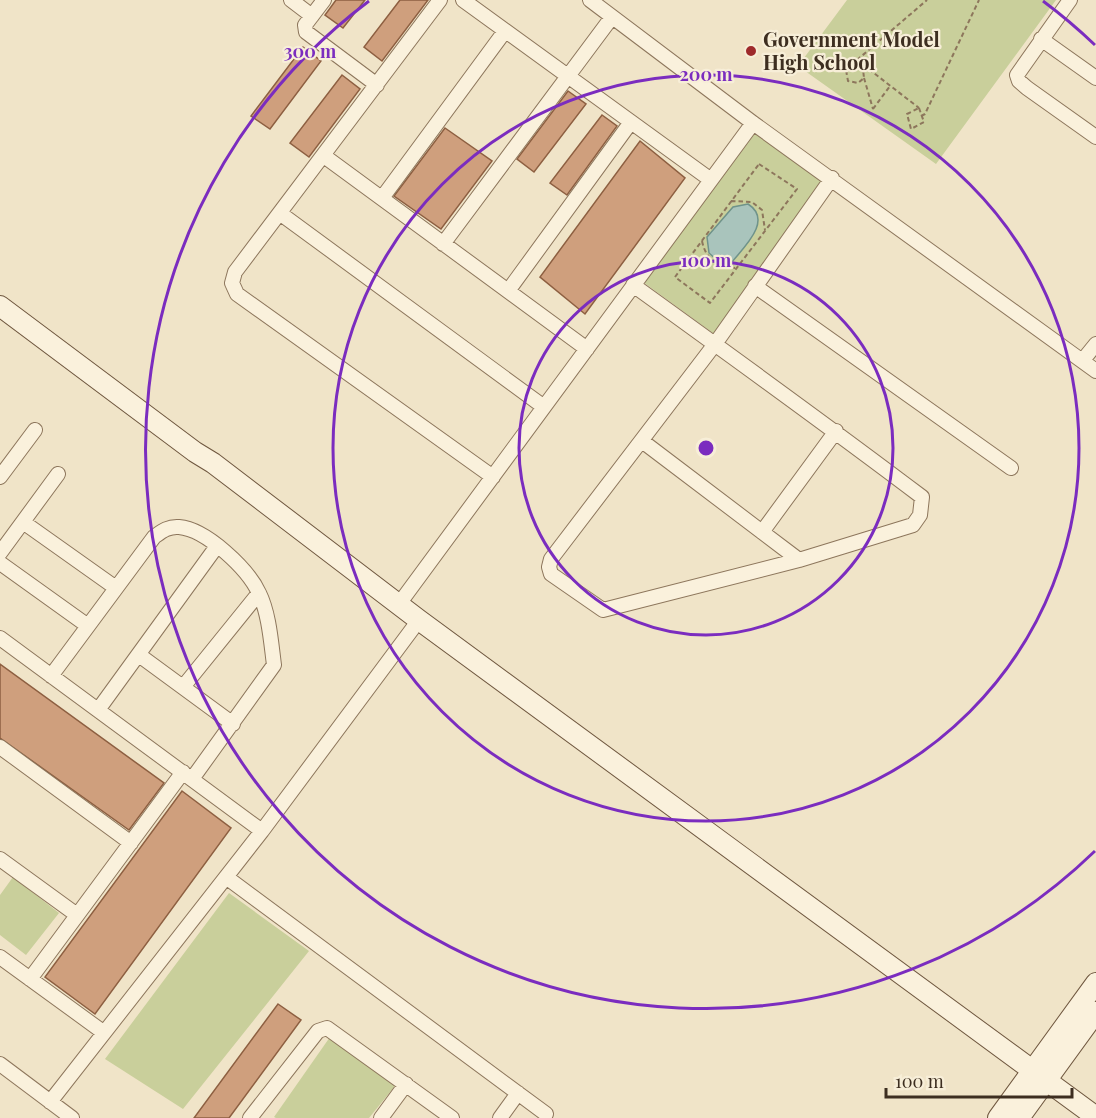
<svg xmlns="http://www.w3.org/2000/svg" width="1096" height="1118" viewBox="0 0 1096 1118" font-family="'Playfair Display',serif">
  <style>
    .green { fill: #c9cf9b }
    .water { fill: #a9c4bc; stroke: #6f938a; stroke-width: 1.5 }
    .building { fill: #cf9f7d; stroke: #8d5f41; stroke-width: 1.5 }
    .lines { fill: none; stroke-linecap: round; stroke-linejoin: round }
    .street-casing { stroke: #8d765c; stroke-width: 16 }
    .secondary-casing { stroke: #6f573f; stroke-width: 22 }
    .path { stroke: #8d765c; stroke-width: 2; stroke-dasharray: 4.5 3; stroke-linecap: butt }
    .street { stroke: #faf1dc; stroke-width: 14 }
    .secondary { stroke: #faf1dc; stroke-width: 20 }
    .ring { fill: none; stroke: #7b2cbf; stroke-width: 3 }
    .poi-dot { fill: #9e2a2b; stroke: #f7eed8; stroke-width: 2 }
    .labels { text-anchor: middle; stroke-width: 4.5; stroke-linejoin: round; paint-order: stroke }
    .poi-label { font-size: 20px; font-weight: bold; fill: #3d2e20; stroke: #f7eed8; text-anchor: start }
    .centre { fill: #7b2cbf; stroke: #f7eed8; stroke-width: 3 }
    .ring-label { font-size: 18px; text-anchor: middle; font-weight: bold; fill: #7b2cbf; stroke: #f7eed8; stroke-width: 4.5; stroke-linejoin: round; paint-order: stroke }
  </style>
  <rect width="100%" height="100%" fill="#f0e4c8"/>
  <path class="green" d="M 847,0 L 1056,0 L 936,164 L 798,66 Z
    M 756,132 L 825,181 L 714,334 L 643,282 Z
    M 13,877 L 59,913 L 26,955 L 0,935 L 0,895 Z
    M 229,893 L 309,951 L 183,1109 L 105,1059 Z
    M 330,1037 L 395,1086 L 369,1118 L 276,1118 L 274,1117 Z"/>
  <path class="water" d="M 748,204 C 773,220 745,246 732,262 L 719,262 L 709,253 L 707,237 L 733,207 Z"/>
  <path class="building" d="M 336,0 L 365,0 L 343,28 L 325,15 Z
    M 400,0 L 428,0 L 382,61 L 364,47 Z
    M 303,47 L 321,61 L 270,129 L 251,116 Z
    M 342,75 L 360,89 L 309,157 L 290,143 Z
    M 568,91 L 586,104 L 534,172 L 517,159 Z
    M 602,115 L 617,126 L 567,195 L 550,183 Z
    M 445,128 L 492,161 L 441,229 L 394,196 Z
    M 640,141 L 685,178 L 585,314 L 540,277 Z
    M 0,664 L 164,783 L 129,830 L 0,738 Z
    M 182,791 L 231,828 L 95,1014 L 45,977 Z
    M 278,1004 L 301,1020 L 229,1118 L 194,1118 Z"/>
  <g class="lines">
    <defs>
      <path id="street" d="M 291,0 L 312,16
        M 324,0 L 305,25 L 306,32 L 377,85
        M 440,0 L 235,272 L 232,283 L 237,294 L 493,477
        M 463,0 L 711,180
        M 590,0 L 753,123 L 1096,371
        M 1070,0 L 1017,75 L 1019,81 L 1027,88 L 1096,137
        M 1041,39 L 1096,78
        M 324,156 L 587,349
        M 382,198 L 505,31
        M 281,214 L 544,407
        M 443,244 L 612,17
        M 633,285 C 730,355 827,425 922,497 L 920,515 L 913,525 L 799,560 L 603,610 L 551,574 L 549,567 L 551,559 L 715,344 L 832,178
        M 755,286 L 1011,468
        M 508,291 L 631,122
        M 1083,360 L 1096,344
        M 642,441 L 799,560
        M 0,477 L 35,430
        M 23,522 L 116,588
        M 762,532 L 836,431
        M 0,553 L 58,474
        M 0,563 L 88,626
        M 399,604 L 753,123
        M 0,638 L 262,831
        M 139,655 L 233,724
        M 51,676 L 154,537 C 161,532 168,526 179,527 C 206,529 248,569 259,593 C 269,613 271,642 274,665 L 192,779
        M 183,687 L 259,593
        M 98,710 L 217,546
        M 0,747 L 131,843
        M 0,859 L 77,915
        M 226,877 L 546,1114
        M 0,957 L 103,1032
        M 30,979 L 183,772
        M 0,1064 L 72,1118
        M 50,1102 L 262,831 L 419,620
        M 250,1118 L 318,1031 L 327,1028 L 452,1118
        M 381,1118 L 406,1084
        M 500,1118 L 518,1093"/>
      <path id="secondary" d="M 0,306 L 195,452 L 213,463 L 419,620 L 1096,1117
        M 998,1118 L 1096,983
        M 1019,1118 L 1096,1012"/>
    </defs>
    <use href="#street" class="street-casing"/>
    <use href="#secondary" class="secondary-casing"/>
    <path class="path" d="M 857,60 L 927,0
      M 857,60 L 919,108
      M 852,65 L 863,69 L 864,78 L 858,83 L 848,81 L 846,70 Z
      M 864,78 L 873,109
      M 919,108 L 924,122 L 911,129 L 907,114 Z
      M 873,109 L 890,86
      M 921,116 L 925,114 L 979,0
      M 759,164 L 797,189 L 710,303 L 675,277 Z
      M 731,201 L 752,202 L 762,210 L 765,230
      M 702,241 C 706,260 717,266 735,268"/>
    <use href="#street" class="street"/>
    <use href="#secondary" class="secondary"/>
  </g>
  <g class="ring">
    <circle cx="706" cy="448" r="187"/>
    <circle cx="706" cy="448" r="373"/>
    <path d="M1095 851A560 560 0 1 1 369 1M1043 1A560 560 0 0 1 1095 45"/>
  </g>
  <circle class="poi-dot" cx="751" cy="51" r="6"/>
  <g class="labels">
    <g class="poi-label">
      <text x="763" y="47">Government Model<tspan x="763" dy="23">High School</tspan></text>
    </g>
  </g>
  <circle cx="706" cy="448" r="9" class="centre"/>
  <g class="ring-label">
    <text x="310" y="58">300 m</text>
    <text x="706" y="81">200 m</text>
    <text x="706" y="267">100 m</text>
  </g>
  <path d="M886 1088v9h186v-9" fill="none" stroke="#3d2e20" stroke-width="3"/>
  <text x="895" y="1088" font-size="18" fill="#3d2e20" stroke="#f7eed8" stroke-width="4.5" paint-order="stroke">100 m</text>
</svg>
